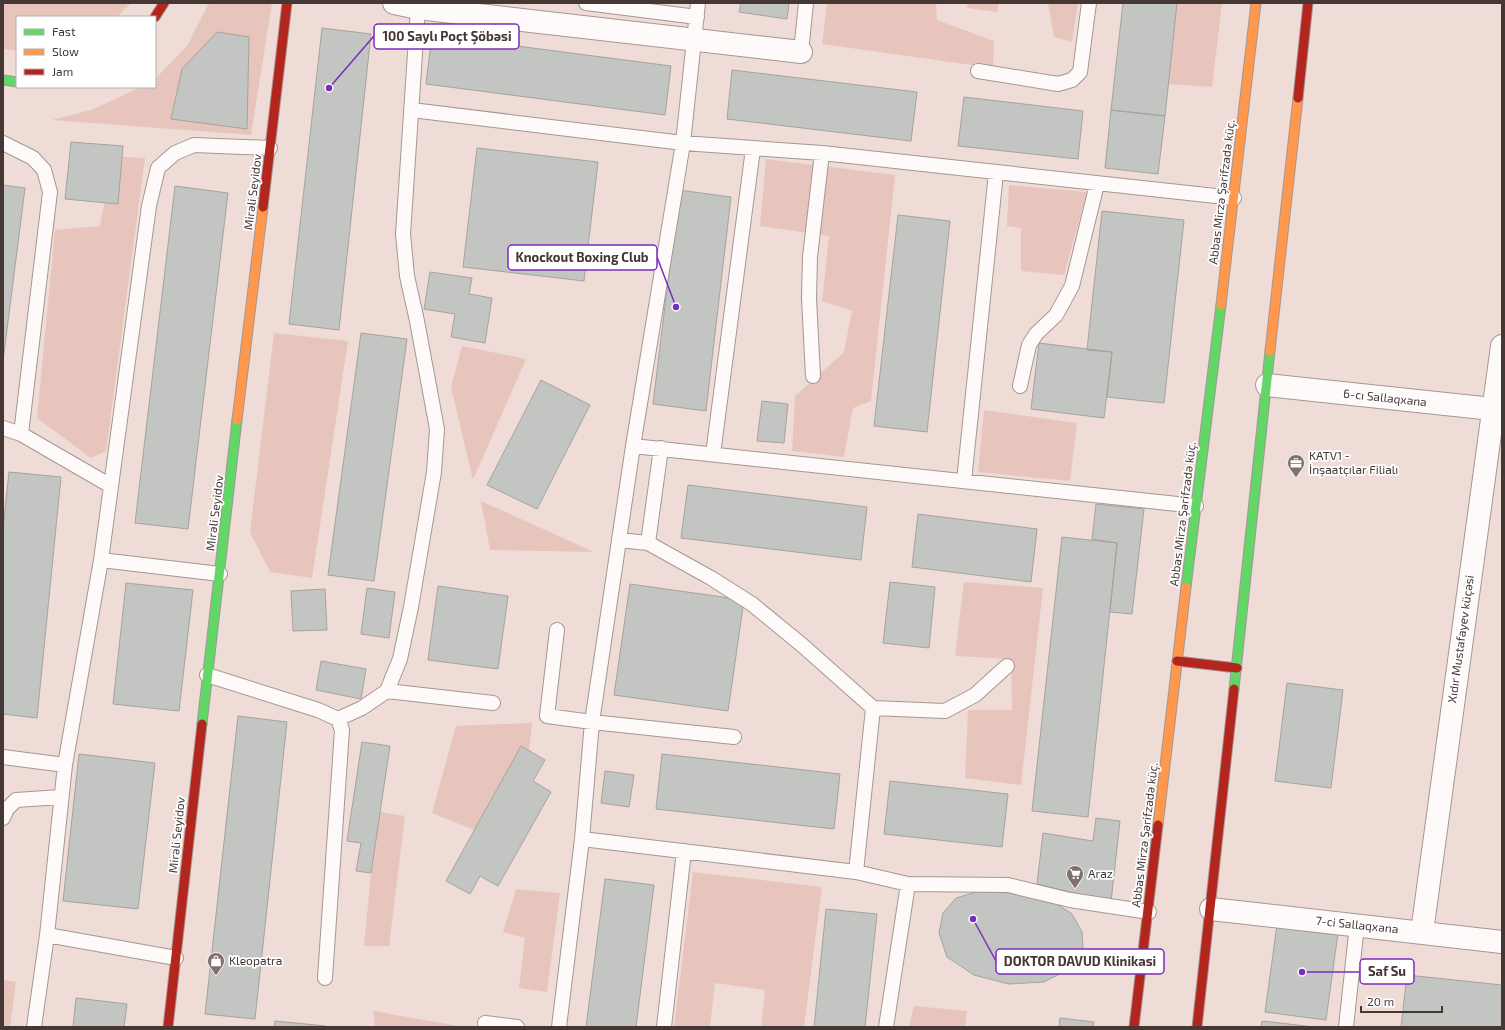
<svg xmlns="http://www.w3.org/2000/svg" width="1505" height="1030" viewBox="0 0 1505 1030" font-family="'Exo 2',sans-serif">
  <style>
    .green { fill: #e7c5bc }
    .building { fill: #c2c5c1; stroke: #a5a39f }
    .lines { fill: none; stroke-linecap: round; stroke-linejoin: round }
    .lane-casing { stroke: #a59793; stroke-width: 16 }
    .street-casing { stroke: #a59793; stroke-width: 24 }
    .fast-casing { stroke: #a59793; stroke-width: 11 }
    .slow-casing { stroke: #a59793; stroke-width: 11 }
    .jam-casing { stroke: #a59793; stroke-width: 11 }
    .lane { stroke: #fdfaf9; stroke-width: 14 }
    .street { stroke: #fdfaf9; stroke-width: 22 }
    .fast { stroke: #63d668; stroke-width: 9 }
    .slow { stroke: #ff974d; stroke-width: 9 }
    .jam { stroke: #b3261e; stroke-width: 9 }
    .labels { text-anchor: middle; stroke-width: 3.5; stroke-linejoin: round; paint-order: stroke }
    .street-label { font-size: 12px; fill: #453734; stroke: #fff }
    .poi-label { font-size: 12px; fill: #453734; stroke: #fff; text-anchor: start }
    .leader { fill: none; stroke: #7b2cbf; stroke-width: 1.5 }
    .callout-dot { fill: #7b2cbf; stroke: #fff; stroke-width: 1.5 }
    .callout { fill: #fff; stroke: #7b2cbf; stroke-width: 1.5 }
    .callout-label { font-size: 13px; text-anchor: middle; font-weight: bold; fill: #453734 }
  </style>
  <rect width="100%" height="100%" fill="#efdcd7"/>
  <path class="green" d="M 3,3 L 131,3 L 117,17 L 17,17 L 17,51 L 3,49 Z
    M 209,3 L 272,3 L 251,135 L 52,120 L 91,110 L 141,87 L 155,87 L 155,79 L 187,46 Z
    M 827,3 L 936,3 L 937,20 L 994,41 L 993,68 L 822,44 Z
    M 968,3 L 999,3 L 997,12 L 967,8 Z
    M 1048,3 L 1078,3 L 1072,42 L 1054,37 Z
    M 1177,3 L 1222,3 L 1212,87 L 1168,84 Z
    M 113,156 L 145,158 L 106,451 L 91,458 L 37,418 L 55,230 L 100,226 Z
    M 766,159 L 895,175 L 871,401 L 853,408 L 844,457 L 792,451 L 795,396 L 844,352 L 852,311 L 822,301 L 829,236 L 760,226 Z
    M 1009,185 L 1087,192 L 1064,275 L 1021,271 L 1021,228 L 1007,226 Z
    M 274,333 L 348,341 L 312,578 L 270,572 L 250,532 Z
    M 462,346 L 526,359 L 473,480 L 451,387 Z
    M 984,410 L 1077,423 L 1070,481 L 978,472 Z
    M 481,501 L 594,552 L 490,550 Z
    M 964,582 L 1043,588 L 1021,785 L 965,778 L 968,710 L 1012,710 L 1011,659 L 955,656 Z
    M 532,723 L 529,751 L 474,830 L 432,813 L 456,726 Z
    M 380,812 L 405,816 L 389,946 L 364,946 L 371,873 Z
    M 693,872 L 822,887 L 804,1027 L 761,1027 L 765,990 L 715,983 L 710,1027 L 674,1027 Z
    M 516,889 L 560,893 L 547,992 L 519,988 L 525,938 L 503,932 Z
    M 3,980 L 16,982 L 10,1027 L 3,1027 Z
    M 914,1006 L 967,1011 L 965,1027 L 909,1027 Z
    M 373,1011 L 465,1027 L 375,1027 Z"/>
  <path class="building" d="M 741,3 L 789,3 L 787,19 L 739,12 Z
    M 1123,3 L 1177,3 L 1165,116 L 1111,110 Z
    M 322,28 L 371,34 L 339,330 L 289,324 Z
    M 217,32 L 249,37 L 247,129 L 171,119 L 182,69 Z
    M 432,35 L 671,66 L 665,115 L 426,84 Z
    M 732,70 L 917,92 L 911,141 L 727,119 Z
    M 964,97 L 1083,111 L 1078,159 L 958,146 Z
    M 1111,110 L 1165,116 L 1158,174 L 1105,168 Z
    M 71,142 L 123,146 L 118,204 L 65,199 Z
    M 477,148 L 598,162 L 584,281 L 463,267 Z
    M 3,185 L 25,188 L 3,361 Z
    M 175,186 L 228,193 L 188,529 L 135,523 Z
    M 679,190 L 731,197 L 706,411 L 653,404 Z
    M 1102,211 L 1184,220 L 1164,403 L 1107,397 L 1112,352 L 1087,350 Z
    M 898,215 L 950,221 L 927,432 L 874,426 Z
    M 430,272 L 472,278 L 469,294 L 492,298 L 485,343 L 451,337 L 455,314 L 424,309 Z
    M 361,333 L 407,339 L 374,581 L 328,575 Z
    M 1039,343 L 1112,352 L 1104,418 L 1031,409 Z
    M 541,380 L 590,405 L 537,509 L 487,485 Z
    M 762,401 L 788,404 L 784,443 L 757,441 Z
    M 9,472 L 61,477 L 37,718 L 3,714 L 3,529 Z
    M 688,485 L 867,507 L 861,560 L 681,538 Z
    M 1096,504 L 1144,509 L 1132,614 L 1110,612 L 1117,543 L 1092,539 Z
    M 918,514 L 1037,529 L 1031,582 L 912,567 Z
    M 1062,537 L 1117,543 L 1088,817 L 1032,811 Z
    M 890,582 L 935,587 L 929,648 L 883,643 Z
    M 126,583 L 193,590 L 179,711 L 113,704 Z
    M 630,584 L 744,600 L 728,711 L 614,695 Z
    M 438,586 L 508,596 L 498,669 L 428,660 Z
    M 367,588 L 395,592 L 389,638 L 361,634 Z
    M 325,589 L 327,630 L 293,631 L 291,591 Z
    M 321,661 L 366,669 L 361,699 L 316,690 Z
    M 1287,683 L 1343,690 L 1331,788 L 1275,781 Z
    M 238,716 L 287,722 L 255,1019 L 205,1014 Z
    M 362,742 L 390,746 L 371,873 L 356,871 L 361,843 L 347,841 Z
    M 521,746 L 545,760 L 533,781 L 551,792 L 498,886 L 480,876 L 470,894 L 446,881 Z
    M 79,754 L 155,763 L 138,909 L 63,901 Z
    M 662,754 L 840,774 L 834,829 L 656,809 Z
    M 605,771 L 634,775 L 629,807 L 601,803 Z
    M 890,781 L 1008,794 L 1002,847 L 884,834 Z
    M 1096,818 L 1120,821 L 1111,902 L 1037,884 L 1043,833 L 1093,841 Z
    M 605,879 L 654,885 L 636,1027 L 586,1027 Z
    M 986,889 L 1048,898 L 1072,914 L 1082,932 L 1083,947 L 1075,966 L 1044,982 L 1009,984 L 974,975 L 947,957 L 939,933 L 943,913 L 956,898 Z
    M 826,909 L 877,914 L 865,1027 L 814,1027 Z
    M 1277,925 L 1338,933 L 1326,1020 L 1265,1012 Z
    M 1407,975 L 1502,985 L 1502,1027 L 1401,1027 Z
    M 76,998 L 127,1004 L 124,1027 L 73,1027 Z
    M 1060,1018 L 1094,1022 L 1093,1027 L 1059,1027 Z
    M 275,1021 L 326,1026 L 326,1027 L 274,1027 Z
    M 1262,1021 L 1315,1027 L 1261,1027 Z"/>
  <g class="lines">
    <defs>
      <path id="lane" d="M 586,3 L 697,17
        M 801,52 L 806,3
        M 978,71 L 1058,84 L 1072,80 L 1080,72 L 1089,3
        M 412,110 L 683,143 L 822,153 L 1234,198
        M 3,143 L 33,158 L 44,170 L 50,192 L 21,434 L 111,486
        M 813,376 L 809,298 L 810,257 L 822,153
        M 1020,386 L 1029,345 L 1036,334 L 1056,315 L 1072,286 L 1097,184
        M 3,428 L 21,434
        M 633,446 L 1196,506
        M 713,454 L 753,149
        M 964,481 L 996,173
        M 619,540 L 648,543 L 661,448
        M 648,543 L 711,578 L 752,604 L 802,645 L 873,708 L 945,711 L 975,695 L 1007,666
        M 101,560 L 220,574
        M 557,630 L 547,716 L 592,722 L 734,737
        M 207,675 L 318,710 L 338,719 L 342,730 L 325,978
        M 387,691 L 493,703
        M 338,719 L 362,708 L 387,691 L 400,659 L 411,607 L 434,472 L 437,429 L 417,321 L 407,276 L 403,234 L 418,8
        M 3,757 L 65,765
        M 3,818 L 7,809 L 16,800 L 61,797
        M 582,839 L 856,872 L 908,884 L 886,1027
        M 856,872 L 873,708
        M 908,884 L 1008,885 L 1070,900 L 1149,912
        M 47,935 L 176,958
        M 485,1023 L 517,1027
        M 34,1027 L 47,935 L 65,765 L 101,560 L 149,206 L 158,168 L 175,153 L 194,145 L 270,148
        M 559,1027 L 582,839 L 592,722 L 633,446 L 683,143 L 698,3
        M 664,1027 L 684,851
        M 1346,1027 L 1357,925"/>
      <path id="street" d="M 394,3 L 418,8 L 801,52
        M 1267,385 L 1502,410
        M 1211,909 L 1502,942
        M 1422,932 L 1502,346"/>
      <path id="fast" d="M 3,80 L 17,82
        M 1186,587 L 1221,305
        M 1234,689 L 1270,351
        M 202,724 L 237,420"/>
      <path id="slow" d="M 1221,305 L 1256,3
        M 1270,351 L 1298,98
        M 237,420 L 263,207
        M 1158,825 L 1186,587"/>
      <path id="jam" d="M 155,17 L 164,3
        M 1298,98 L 1308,3
        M 263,207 L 287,3
        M 1177,661 L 1237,668
        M 168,1027 L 202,724
        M 1134,1027 L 1158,825
        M 1197,1027 L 1234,689"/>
    </defs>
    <use href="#lane" class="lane-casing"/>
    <use href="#street" class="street-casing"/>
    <use href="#fast" class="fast-casing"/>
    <use href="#slow" class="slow-casing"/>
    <use href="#jam" class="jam-casing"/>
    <use href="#lane" class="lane"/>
    <use href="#street" class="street"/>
    <use href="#fast" class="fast"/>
    <use href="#slow" class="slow"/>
    <use href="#jam" class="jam"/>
  </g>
  <defs>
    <symbol id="office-pin" viewBox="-11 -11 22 30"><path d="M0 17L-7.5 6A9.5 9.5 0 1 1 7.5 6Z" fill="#80716d" stroke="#fff"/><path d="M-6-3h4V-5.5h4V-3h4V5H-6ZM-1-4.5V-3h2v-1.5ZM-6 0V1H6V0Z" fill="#fff"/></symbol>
    <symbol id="supermarket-pin" viewBox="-11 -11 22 30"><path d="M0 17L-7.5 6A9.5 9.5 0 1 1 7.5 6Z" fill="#80716d" stroke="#fff"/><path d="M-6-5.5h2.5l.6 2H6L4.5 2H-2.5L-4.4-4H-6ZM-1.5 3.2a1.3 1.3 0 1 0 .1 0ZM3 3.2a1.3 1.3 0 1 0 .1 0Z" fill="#fff"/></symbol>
    <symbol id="shop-pin" viewBox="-11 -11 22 30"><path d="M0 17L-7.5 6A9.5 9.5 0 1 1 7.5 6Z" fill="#80716d" stroke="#fff"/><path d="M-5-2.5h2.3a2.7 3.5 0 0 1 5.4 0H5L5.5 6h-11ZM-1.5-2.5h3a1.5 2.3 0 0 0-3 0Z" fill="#fff"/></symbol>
  </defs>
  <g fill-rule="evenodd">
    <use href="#office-pin" x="1286" y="453" width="20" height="27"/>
    <use href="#supermarket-pin" x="1065" y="864" width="20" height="27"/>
    <use href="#shop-pin" x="206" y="951" width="20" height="27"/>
  </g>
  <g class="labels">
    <g class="street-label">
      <text transform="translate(253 192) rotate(-83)" y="4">Mirəli Seyidov</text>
      <text transform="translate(1222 192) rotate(-83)" y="4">Abbas Mirzə Şərifzadə küç.</text>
      <text transform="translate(1385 398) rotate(6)" y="4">6-cı Sallaqxana</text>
      <text transform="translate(215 513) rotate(-83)" y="4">Mirəli Seyidov</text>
      <text transform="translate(1183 514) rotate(-83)" y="4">Abbas Mirzə Şərifzadə küç.</text>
      <text transform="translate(1461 639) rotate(-82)" y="4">Xıdır Mustafayev küçəsi</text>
      <text transform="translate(177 835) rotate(-84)" y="4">Mirəli Seyidov</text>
      <text transform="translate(1145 835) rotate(-83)" y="4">Abbas Mirzə Şərifzadə küç.</text>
      <text transform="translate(1357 925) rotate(6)" y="4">7-ci Sallaqxana</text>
    </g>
    <g class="poi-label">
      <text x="1309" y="460">KATV1 -<tspan x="1309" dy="14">İnşaatçılar Filialı</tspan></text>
      <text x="1088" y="878">Araz</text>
      <text x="229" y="965">Kleopatra</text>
    </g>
  </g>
  <path class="leader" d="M329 88L374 36M676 307L657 257M973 919L996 961M1302 972L1360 972"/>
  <g class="callout-dot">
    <circle cx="329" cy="88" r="4"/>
    <circle cx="676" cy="307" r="4"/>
    <circle cx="973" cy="919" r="4"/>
    <circle cx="1302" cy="972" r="4"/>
  </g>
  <g class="callout">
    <rect x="374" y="24" width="145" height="25" rx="4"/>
    <rect x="508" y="245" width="149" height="25" rx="4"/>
    <rect x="996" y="949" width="168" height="25" rx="4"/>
    <rect x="1360" y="959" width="54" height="25" rx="4"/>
  </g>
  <g class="callout-label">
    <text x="447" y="41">100 Saylı Poçt Şöbəsi</text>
    <text x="582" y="262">Knockout Boxing Club</text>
    <text x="1080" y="966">DOKTOR DAVUD Klinikasi</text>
    <text x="1387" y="976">Saf Su</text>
  </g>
  <rect width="1505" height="1030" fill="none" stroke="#453734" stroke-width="8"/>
  <rect x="16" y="16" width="140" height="72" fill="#ffffff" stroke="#b5afae"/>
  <rect x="24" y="29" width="20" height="6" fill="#63d668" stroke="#b5afae"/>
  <text x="52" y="36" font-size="12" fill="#453734">Fast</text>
  <rect x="24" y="49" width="20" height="6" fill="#ff974d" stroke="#b5afae"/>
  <text x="52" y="56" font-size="12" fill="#453734">Slow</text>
  <rect x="24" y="69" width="20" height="6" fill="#b3261e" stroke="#b5afae"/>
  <text x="52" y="76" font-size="12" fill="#453734">Jam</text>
  <path d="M1361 1006v6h81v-6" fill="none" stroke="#453734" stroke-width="2"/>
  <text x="1367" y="1006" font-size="12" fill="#453734" stroke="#ffffff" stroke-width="3" paint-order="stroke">20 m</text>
</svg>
